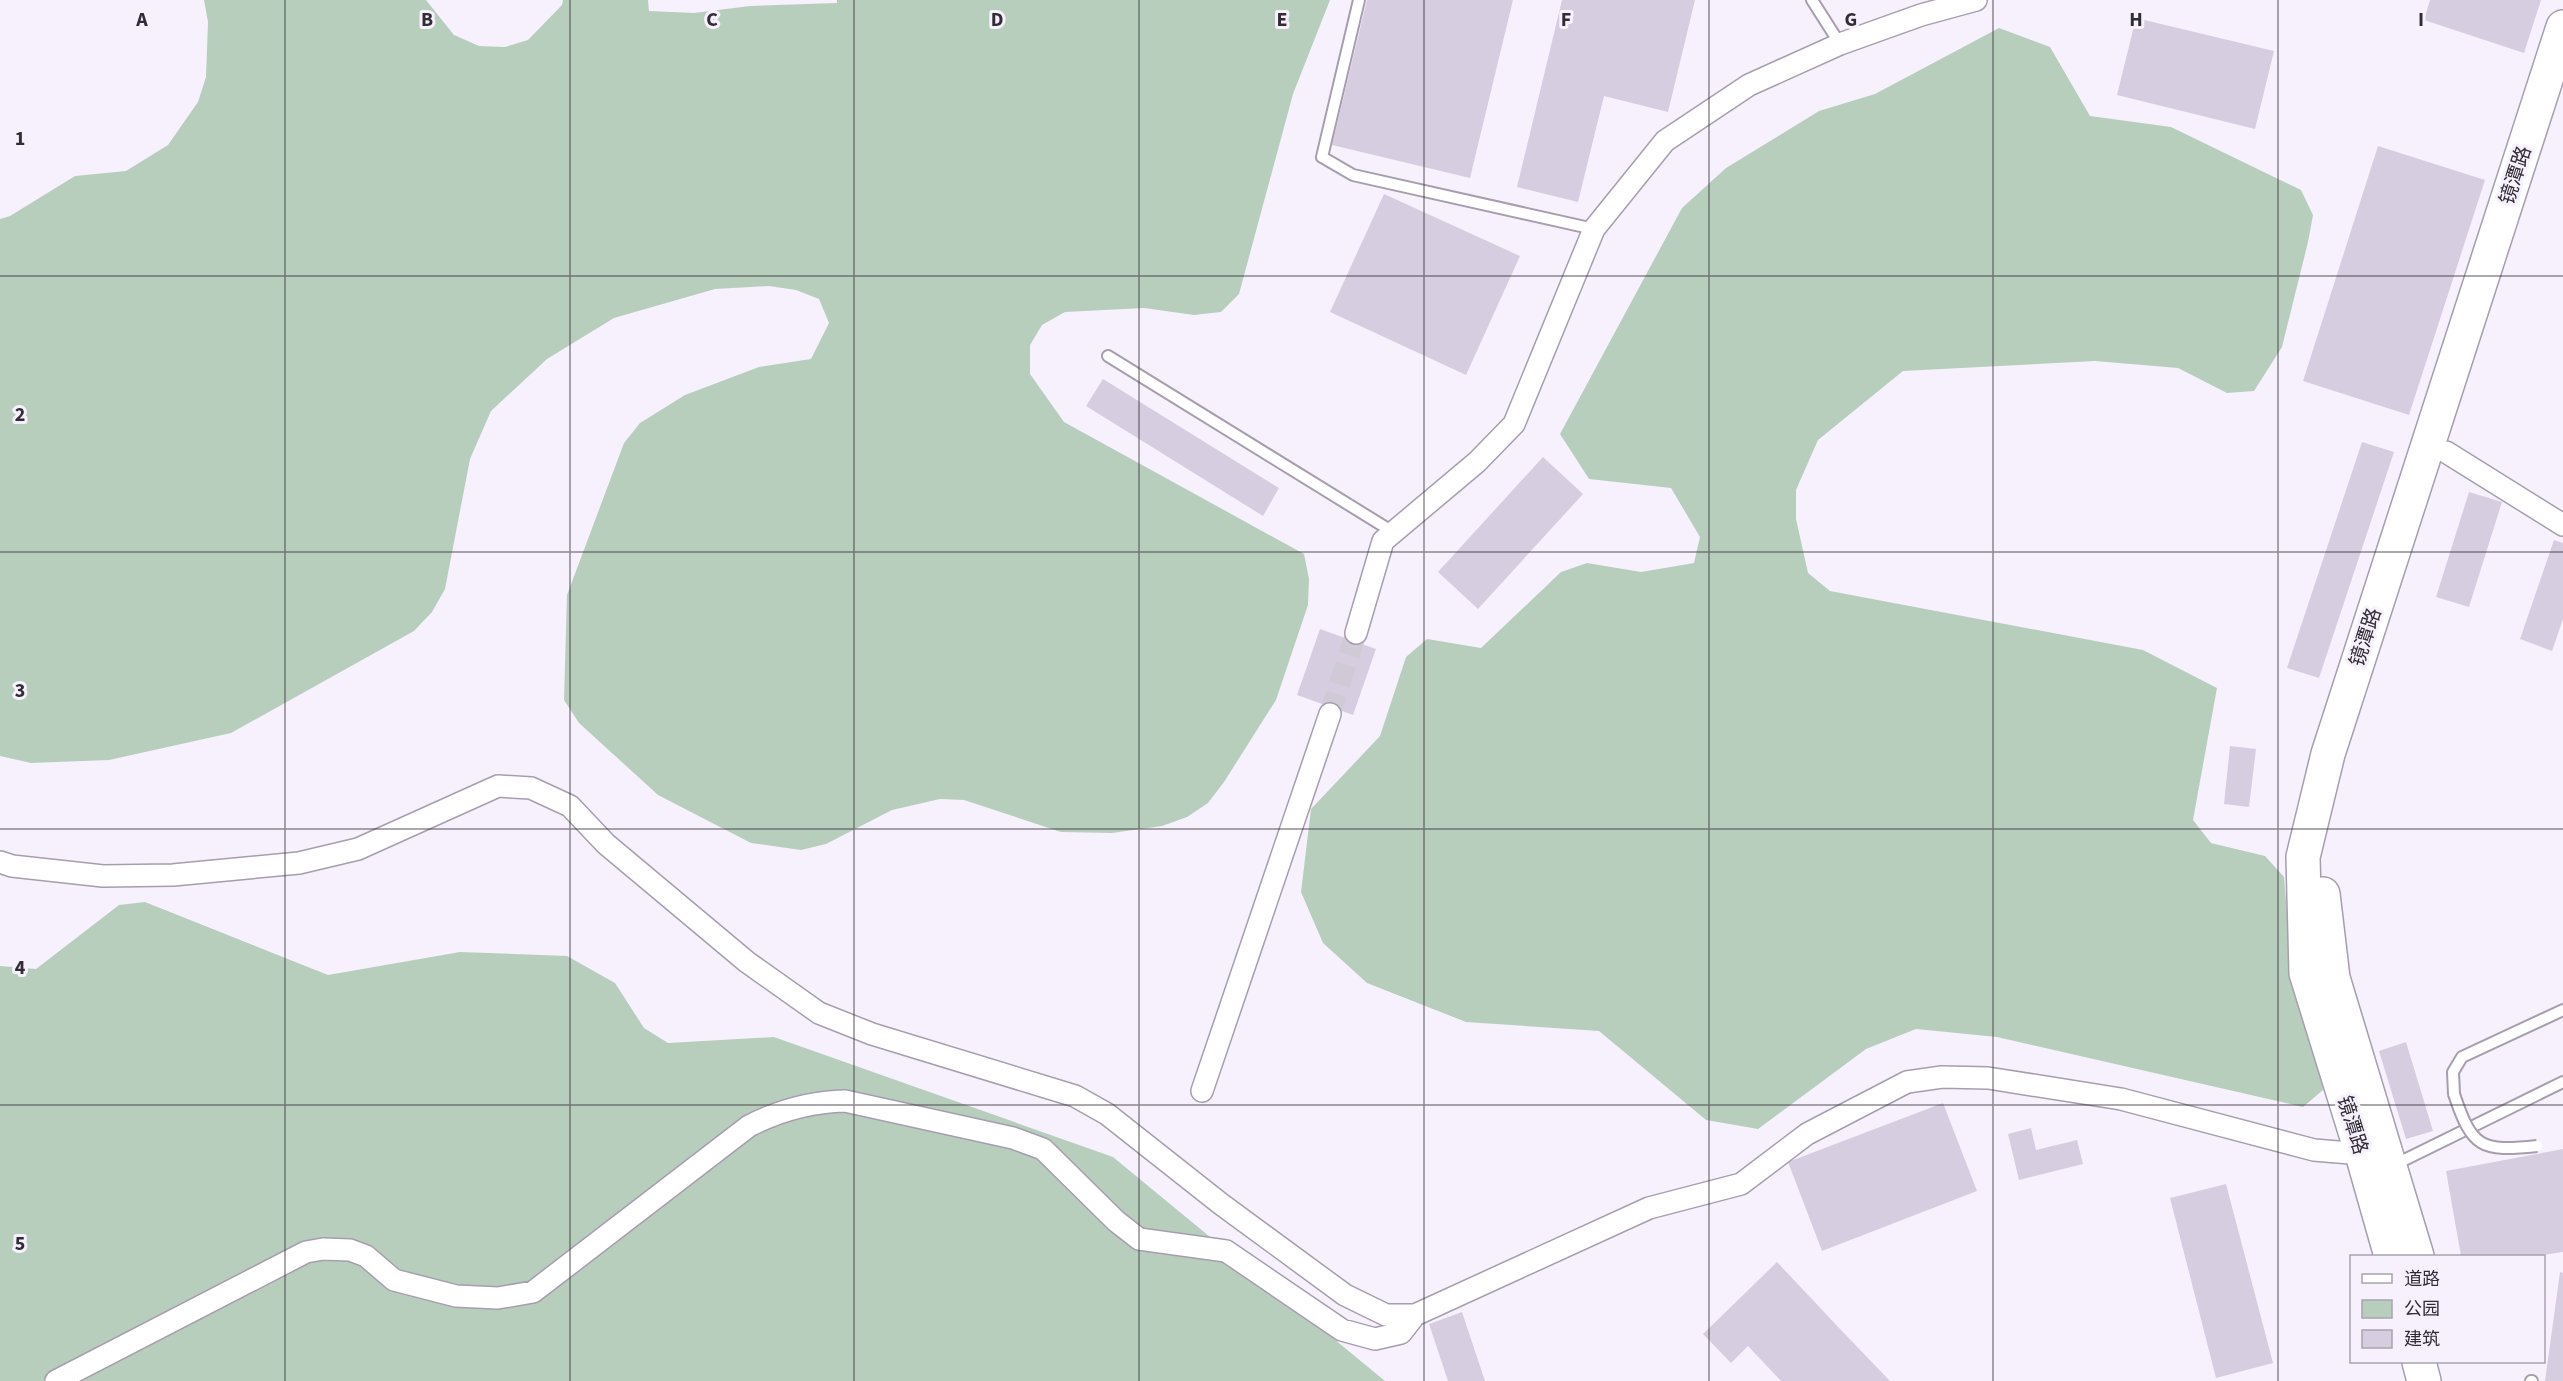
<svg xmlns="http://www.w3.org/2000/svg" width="2563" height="1381" viewBox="0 0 2563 1381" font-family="'Source Sans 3','Noto Sans SC',sans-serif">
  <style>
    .green { fill: #b8cebd }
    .building { fill: #d7cde0 }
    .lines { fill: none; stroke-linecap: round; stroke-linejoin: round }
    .minor-tunnel { stroke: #cfcad5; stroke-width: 21; stroke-dasharray: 21 10; stroke-linecap: butt }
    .service-casing { stroke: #a69daf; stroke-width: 14 }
    .minor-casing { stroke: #a69daf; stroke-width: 24 }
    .primary-casing { stroke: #a69daf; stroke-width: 36 }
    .service { stroke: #fff; stroke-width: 10 }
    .minor { stroke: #fff; stroke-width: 21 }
    .primary { stroke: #fff; stroke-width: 33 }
    .service-bridge-casing { stroke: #a69daf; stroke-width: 14; stroke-linecap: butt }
    .service-bridge { stroke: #fff; stroke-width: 10 }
    .grid { fill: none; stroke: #312d35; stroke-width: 1.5; stroke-opacity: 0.55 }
    .labels { text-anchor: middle; stroke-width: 6; stroke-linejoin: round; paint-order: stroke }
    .street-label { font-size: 20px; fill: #312d35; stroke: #f7f1fd }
    .grid-label { font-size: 20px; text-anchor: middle; font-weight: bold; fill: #312d35; stroke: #f7f1fd; stroke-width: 6; stroke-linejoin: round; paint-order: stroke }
  </style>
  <rect width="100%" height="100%" fill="#f7f1fd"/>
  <path class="green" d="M 204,0 L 426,0 L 454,35 L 479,46 L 505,47 L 528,40 L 562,5 L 563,0 L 648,0 L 649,11 L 694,13 L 750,6 L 837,3 L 837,0 L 1330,0 L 1293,94 L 1239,294 L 1221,312 L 1194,315 L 1144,308 L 1065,312 L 1042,325 L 1030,345 L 1030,374 L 1064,422 L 1304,554 L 1309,579 L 1308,605 L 1276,700 L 1224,782 L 1208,803 L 1187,817 L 1162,826 L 1112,833 L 1061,832 L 964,800 L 940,799 L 892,810 L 826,844 L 801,850 L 751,843 L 658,795 L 579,723 L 564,700 L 567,595 L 624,443 L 640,423 L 685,395 L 759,367 L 811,359 L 829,323 L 819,299 L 796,290 L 769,286 L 715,289 L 614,318 L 547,359 L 491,411 L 470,459 L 445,589 L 432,612 L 414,631 L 231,733 L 109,760 L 31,763 L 0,756 L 0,219 L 10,216 L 75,176 L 126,171 L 168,145 L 198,102 L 206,77 L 208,22 Z
    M 1999,28 L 2050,47 L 2090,116 L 2171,127 L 2301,190 L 2313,215 L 2308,242 L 2282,347 L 2254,391 L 2227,393 L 2178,368 L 2095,361 L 1903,371 L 1818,440 L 1796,490 L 1796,519 L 1808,573 L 1830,591 L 2143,650 L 2217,688 L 2193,820 L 2211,843 L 2265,856 L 2284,877 L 2291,957 L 2320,1062 L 2323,1090 L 2303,1107 L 1997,1037 L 1916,1029 L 1866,1049 L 1758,1129 L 1706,1120 L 1599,1031 L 1466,1022 L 1367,983 L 1323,943 L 1301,892 L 1311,809 L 1380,736 L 1406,657 L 1427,639 L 1481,648 L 1561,572 L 1587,563 L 1641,572 L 1694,563 L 1700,537 L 1671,488 L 1589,479 L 1560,434 L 1682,208 L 1726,168 L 1819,111 L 1875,94 Z
    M 145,902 L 328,975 L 460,952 L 567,956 L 615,983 L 644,1028 L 668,1043 L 774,1037 L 1113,1157 L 1385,1381 L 0,1381 L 0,966 L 36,969 L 119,905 Z"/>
  <path class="building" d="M 1367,0 L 1513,0 L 1470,178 L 1332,145 Z
    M 1562,0 L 1695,0 L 1668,112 L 1604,96 L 1578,202 L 1517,187 Z
    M 2430,0 L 2541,0 L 2524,53 L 2424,20 Z
    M 2136,18 L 2274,51 L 2255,129 L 2117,95 Z
    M 2378,146 L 2485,180 L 2409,415 L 2303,381 Z
    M 1384,194 L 1520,256 L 1466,375 L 1330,312 Z
    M 1103,379 L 1279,488 L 1263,516 L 1086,406 Z
    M 2362,442 L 2394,452 L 2319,678 L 2287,668 Z
    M 1543,457 L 1583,494 L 1478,609 L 1438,572 Z
    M 2469,492 L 2502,502 L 2469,607 L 2436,597 Z
    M 2554,540 L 2563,543 L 2563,619 L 2552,651 L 2520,639 Z
    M 1320,629 L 1376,649 L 1353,715 L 1297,695 Z
    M 2230,746 L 2256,749 L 2249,807 L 2224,804 Z
    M 2406,1042 L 2433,1131 L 2406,1139 L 2379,1051 Z
    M 1943,1103 L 1977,1191 L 1822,1251 L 1788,1162 Z
    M 2031,1128 L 2036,1150 L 2077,1140 L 2083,1164 L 2019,1180 L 2008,1134 Z
    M 2563,1149 L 2563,1252 L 2537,1256 L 2461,1256 L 2446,1171 Z
    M 2226,1184 L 2273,1363 L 2216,1378 L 2170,1198 Z
    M 1777,1262 L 1841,1330 L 1890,1381 L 1781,1381 L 1748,1346 L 1731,1363 L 1703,1334 Z
    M 2560,1272 L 2563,1273 L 2563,1381 L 2545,1381 Z
    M 1462,1312 L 1485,1381 L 1448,1381 L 1429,1324 Z"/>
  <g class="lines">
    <path class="minor-tunnel" d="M 1330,714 L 1356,633"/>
    <defs>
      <path id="service" d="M 1359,0 L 1322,157 L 1353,175 L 1594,229
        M 1812,0 L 1840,44
        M 1108,356 L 1393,532
        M 2454,1094 L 2453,1072 L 2462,1057 L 2563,1010
        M 2394,1165 L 2563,1082
        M 2531,1381 L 2532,1381"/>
      <path id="minor" d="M 2446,452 L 2563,525
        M 1356,633 L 1383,541 L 1477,462 L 1514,424 L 1594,229 L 1665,141 L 1749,85 L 1840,44 L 1921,15 L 1976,0
        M 0,862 L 12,866 L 103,876 L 173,875 L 299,863 L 358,849 L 498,786 L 531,788 L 570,806 L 606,844 L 747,962 L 819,1013 L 872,1034 L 1075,1096 L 1107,1114 L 1221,1204 L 1345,1295 L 1386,1315 L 1415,1315 L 1649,1208 L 1741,1184 L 1807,1134 L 1907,1082 L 1942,1077 L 1988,1078 L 2121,1099 L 2314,1150 L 2362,1154
        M 1202,1091 L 1330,714
        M 56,1381 L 306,1252 L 323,1249 L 350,1250 L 366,1256 L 394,1280 L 456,1296 L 498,1298 L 533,1292 L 749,1126 C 780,1110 810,1102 845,1101 L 1013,1138 L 1043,1149 L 1116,1221 L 1139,1239 L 1226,1251 L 1342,1330 L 1375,1339 L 1401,1333 L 1415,1315"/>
      <path id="primary" d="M 2323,894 L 2333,978 L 2417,1256
        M 2391,1256 L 2362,1154 L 2306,973 L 2303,857 L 2328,754 L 2563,27
        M 2419,1362 L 2424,1381"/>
    </defs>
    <use href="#service" class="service-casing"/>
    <use href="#minor" class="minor-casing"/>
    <use href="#primary" class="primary-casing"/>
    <use href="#service" class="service"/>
    <use href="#minor" class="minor"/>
    <use href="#primary" class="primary"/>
    <defs>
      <path id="service-bridge" d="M 2454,1094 C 2472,1148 2481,1152 2537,1146"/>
    </defs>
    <use href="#service-bridge" class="service-bridge-casing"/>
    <use href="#service-bridge" class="service-bridge"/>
  </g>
  <path class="grid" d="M 285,0 L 285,1381M 570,0 L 570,1381M 854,0 L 854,1381M 1139,0 L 1139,1381M 1424,0 L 1424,1381M 1709,0 L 1709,1381M 1993,0 L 1993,1381M 2278,0 L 2278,1381M 0,276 L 2563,276M 0,552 L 2563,552M 0,829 L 2563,829M 0,1105 L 2563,1105"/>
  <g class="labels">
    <g class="street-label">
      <text transform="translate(2515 175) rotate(-72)" y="7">镜潭路</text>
      <text transform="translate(2365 637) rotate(-72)" y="7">镜潭路</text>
      <text transform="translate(2353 1125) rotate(73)" y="7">镜潭路</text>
    </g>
  </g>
  <g class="grid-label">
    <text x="142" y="26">A</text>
    <text x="427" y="26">B</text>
    <text x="712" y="26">C</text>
    <text x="997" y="26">D</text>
    <text x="1282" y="26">E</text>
    <text x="1566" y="26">F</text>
    <text x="1851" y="26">G</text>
    <text x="2136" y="26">H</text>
    <text x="2421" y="26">I</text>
    <text x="20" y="145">1</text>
    <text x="20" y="421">2</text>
    <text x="20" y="697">3</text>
    <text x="20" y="974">4</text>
    <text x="20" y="1250">5</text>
  </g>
  <rect x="2350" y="1255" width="195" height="108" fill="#f7f1fd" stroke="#a8a3ad" stroke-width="1.5"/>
  <rect x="2362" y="1274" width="30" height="9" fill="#ffffff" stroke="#a8a3ad" stroke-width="1.5"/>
  <text x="2404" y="1285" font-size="18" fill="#312d35">道路</text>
  <rect x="2362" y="1300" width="30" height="18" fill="#b8cebd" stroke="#a8a3ad" stroke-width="1.5"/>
  <text x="2404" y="1315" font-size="18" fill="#312d35">公园</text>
  <rect x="2362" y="1330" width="30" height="18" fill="#d7cde0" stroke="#a8a3ad" stroke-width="1.5"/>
  <text x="2404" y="1345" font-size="18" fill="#312d35">建筑</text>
</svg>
